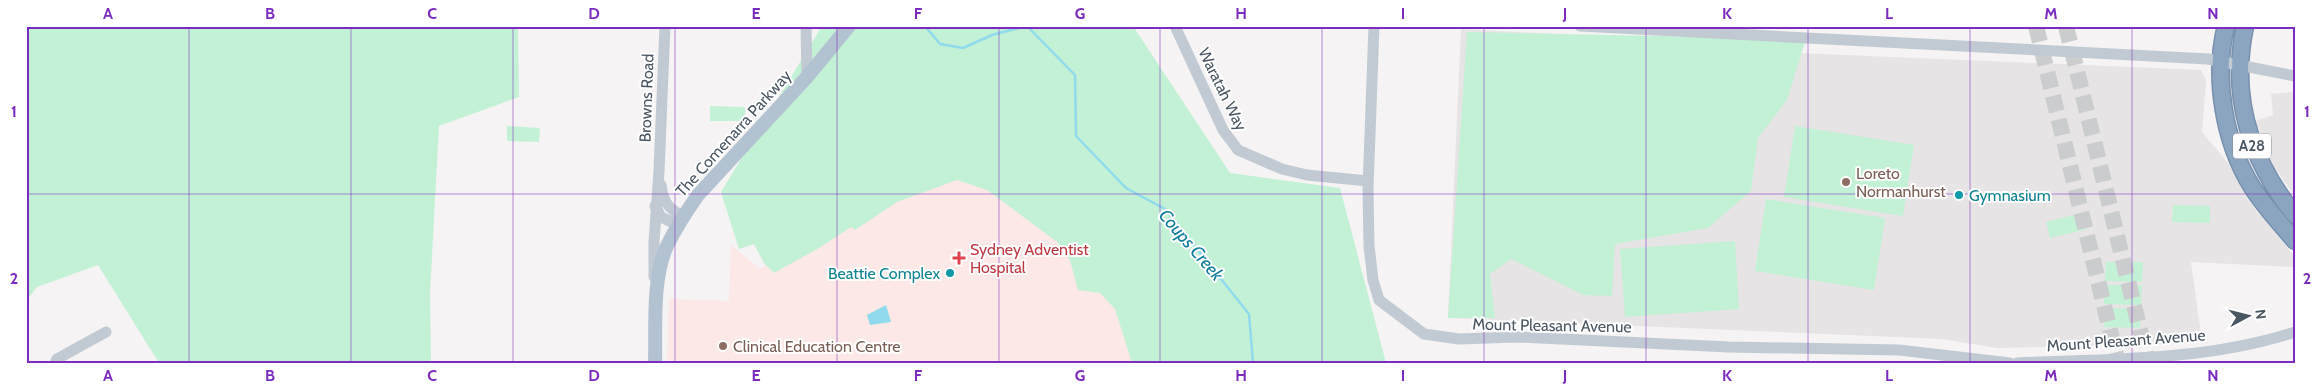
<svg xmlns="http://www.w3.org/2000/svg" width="2321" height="389" viewBox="0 0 2321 389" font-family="Cabin,sans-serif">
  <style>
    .education { fill: #e6e4e5 }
    .medical { fill: #fce8e6 }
    .green { fill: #c3f1d5 }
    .water { fill: #90daee }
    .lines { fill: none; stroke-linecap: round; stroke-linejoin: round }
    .stream { stroke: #90daee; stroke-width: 2.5 }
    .highway-tunnel { stroke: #caccce; stroke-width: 16; stroke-dasharray: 16 8; stroke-linecap: butt }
    .highway-casing { stroke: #7690ad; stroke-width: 19 }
    .minor { stroke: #c1cad2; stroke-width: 11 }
    .major { stroke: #b3c2d1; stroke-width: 14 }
    .highway { stroke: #8ba5c1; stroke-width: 16 }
    .grid { fill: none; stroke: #7b2cbf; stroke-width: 1; stroke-opacity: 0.55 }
    .education-dot { fill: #8d6e63; stroke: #fff; stroke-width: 2 }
    .culture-dot { fill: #0f9aa8; stroke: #fff; stroke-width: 2 }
    .health-dot { fill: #e0444e; stroke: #fff; stroke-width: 2 }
    .labels { text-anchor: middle; stroke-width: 4; stroke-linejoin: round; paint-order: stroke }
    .shield { fill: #fff; stroke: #808990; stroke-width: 1 }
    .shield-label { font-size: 15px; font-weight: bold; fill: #4a5661 }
    .street-label { font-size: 16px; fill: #4a5661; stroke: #fff }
    .education-label { font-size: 16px; fill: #785e54; stroke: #fff; text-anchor: start }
    .culture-label { font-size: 16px; fill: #0d838f; stroke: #fff; text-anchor: start }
    .health-label { font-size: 16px; fill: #be3a42; stroke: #fff; text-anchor: start }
    .water-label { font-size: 18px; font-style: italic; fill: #0c7c9b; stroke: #fff }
    .neatline { fill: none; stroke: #7b2cbf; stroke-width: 2 }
    .grid-label { font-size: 16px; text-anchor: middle; font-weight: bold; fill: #7b2cbf }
  </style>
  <rect width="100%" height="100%" fill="#f5f3f3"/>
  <path class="education" d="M 1461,29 L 1631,38 L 1798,53 L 2201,70 L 2206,80 L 2202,132 L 2228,163 L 2248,200 L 2295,257 L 2295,267 L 2191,262 L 2202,342 L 2179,344 L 1997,348 L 1942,339 L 1448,318 Z
    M 2295,92 L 2295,197 L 2271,162 L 2256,121 L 2273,115 L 2271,94 Z"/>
  <path class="medical" d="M 969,149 L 1197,363 L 667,363 L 669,299 L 729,301 L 731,245 L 760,269 Z"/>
  <path class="green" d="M 26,26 L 518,26 L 519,97 L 439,126 L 430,293 L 431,363 L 159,363 L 98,265 L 37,287 L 26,301 Z
    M 819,26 L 1133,26 L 1230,173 L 1340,188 L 1386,363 L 1132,363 L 1115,309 L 1100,293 L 1078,290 L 1070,260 L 1057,242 L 987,190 L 957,180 L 897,202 L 855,230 L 851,227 L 819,248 L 774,273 L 764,263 L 754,244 L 739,249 L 721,192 L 819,31 Z
    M 1467,32 L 1806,39 L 1787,100 L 1758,138 L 1751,191 L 1708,228 L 1615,244 L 1612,296 L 1583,295 L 1511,259 L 1490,274 L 1495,318 L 1448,318 Z
    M 710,106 L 745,107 L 745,121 L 710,121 Z
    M 507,126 L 540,128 L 539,142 L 507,141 Z
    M 1795,126 L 1914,145 L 1903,216 L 1784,197 Z
    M 1766,199 L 1885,218 L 1874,290 L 1755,271 Z
    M 2173,205 L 2210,206 L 2210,223 L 2172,222 Z
    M 2083,213 L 2087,229 L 2050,238 L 2046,222 Z
    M 1735,241 L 1739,309 L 1625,317 L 1620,249 Z
    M 2106,262 L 2143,262 L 2142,282 L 2105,281 Z
    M 2105,285 L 2142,285 L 2141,305 L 2104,304 Z
    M 2105,308 L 2141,309 L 2140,328 L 2104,327 Z"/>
  <path class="water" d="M 886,305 L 891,322 L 870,325 L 867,315 Z"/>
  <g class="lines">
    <path class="stream" d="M 925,26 L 940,44 L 963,48 L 992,35 L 1026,26
      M 1027,26 L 1075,75 L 1076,136 L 1126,188 L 1165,209 L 1249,314 L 1253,363"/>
    <path class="highway-tunnel" d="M 2036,26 L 2118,363
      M 2066,26 L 2148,363"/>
    <defs>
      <path id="highway" d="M 2226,26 C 2213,77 2224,142 2252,187 C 2264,206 2280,223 2295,241
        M 2245,26 C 2230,96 2250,160 2295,215"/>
    </defs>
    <use href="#highway" class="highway-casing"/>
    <path class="minor" d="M 806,26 L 807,77
      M 1175,26 L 1223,130 L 1238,150 L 1282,169 L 1307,175 L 1368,181
      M 1374,26 L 1368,188 L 1369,246 L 1373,280 L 1379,300 L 1424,334 L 1459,339 L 1517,337 L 1729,347 L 1899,350 L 2010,363
      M 1580,26 L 2208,59 L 2295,76
      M 661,185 C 663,201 668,209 683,216
      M 655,206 L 661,217 L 678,225
      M 654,277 L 654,242 L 659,171 L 665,26
      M 55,363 L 57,359 L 106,332
      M 2017,363 C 2110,359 2205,361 2295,332"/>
    <path class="major" d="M 655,363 C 656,326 652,282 666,248 C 675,229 686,212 698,195 L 807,77 L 849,26"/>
    <use href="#highway" class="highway"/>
  </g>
  <path class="grid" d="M 189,26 L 189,363M 351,26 L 351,363M 513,26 L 513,363M 675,26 L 675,363M 837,26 L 837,363M 999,26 L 999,363M 1160,26 L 1160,363M 1322,26 L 1322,363M 1484,26 L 1484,363M 1646,26 L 1646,363M 1808,26 L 1808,363M 1970,26 L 1970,363M 2132,26 L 2132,363M 26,194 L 2295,194"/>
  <g class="education-dot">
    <circle cx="1846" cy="182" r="5"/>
    <circle cx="723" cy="346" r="5"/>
  </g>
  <g class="culture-dot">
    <circle cx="1959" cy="195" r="5"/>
    <circle cx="950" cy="273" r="5"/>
  </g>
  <path class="health-dot" d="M956.5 250.5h5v5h5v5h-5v5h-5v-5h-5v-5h5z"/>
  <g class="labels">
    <rect class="shield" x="2233" y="133.5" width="38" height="25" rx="4"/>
    <g class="shield-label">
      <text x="2252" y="151">A28</text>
    </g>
    <g class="street-label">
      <text transform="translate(1223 89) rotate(64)" y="6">Waratah Way</text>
      <text transform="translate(646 98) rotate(-88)" y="6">Browns Road</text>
      <text transform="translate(733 133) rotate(-48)" y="6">The Comenarra Parkway</text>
      <text transform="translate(1552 325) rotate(1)" y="6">Mount Pleasant Avenue</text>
      <text transform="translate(2126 340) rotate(-4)" y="6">Mount Pleasant Avenue</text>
    </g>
    <g class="education-label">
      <text x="1856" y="179">Loreto<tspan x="1856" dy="18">Normanhurst</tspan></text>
      <text x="733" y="352">Clinical Education Centre</text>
    </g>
    <g class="culture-label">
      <text x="1969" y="201">Gymnasium</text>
      <text x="940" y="279" text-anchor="end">Beattie Complex</text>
    </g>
    <g class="health-label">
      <text x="970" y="255">Sydney Adventist<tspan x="970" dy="18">Hospital</tspan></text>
    </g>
    <g class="water-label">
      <text transform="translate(1191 245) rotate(49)" y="6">Coups Creek</text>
    </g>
  </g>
  <rect width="2321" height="389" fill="none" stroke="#ffffff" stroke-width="55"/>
  <g transform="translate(2248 316) rotate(83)" stroke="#ffffff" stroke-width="4" paint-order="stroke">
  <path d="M0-4L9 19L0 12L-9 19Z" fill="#4a5661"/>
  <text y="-8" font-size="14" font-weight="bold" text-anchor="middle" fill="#4a5661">N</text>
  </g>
  <rect x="28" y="28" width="2266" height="334" class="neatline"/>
  <g class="grid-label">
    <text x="108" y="19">A</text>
    <text x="270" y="19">B</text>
    <text x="432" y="19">C</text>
    <text x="594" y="19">D</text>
    <text x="756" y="19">E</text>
    <text x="918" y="19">F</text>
    <text x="1080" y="19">G</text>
    <text x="1241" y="19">H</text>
    <text x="1403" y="19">I</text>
    <text x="1565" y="19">J</text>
    <text x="1727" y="19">K</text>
    <text x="1889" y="19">L</text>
    <text x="2051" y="19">M</text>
    <text x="2213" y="19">N</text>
    <text x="14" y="117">1</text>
    <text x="2307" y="117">1</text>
    <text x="14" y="284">2</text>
    <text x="2307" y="284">2</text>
    <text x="108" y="381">A</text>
    <text x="270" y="381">B</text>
    <text x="432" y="381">C</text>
    <text x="594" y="381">D</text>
    <text x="756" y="381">E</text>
    <text x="918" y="381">F</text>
    <text x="1080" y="381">G</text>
    <text x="1241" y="381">H</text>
    <text x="1403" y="381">I</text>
    <text x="1565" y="381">J</text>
    <text x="1727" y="381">K</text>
    <text x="1889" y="381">L</text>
    <text x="2051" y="381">M</text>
    <text x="2213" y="381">N</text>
  </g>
</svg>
